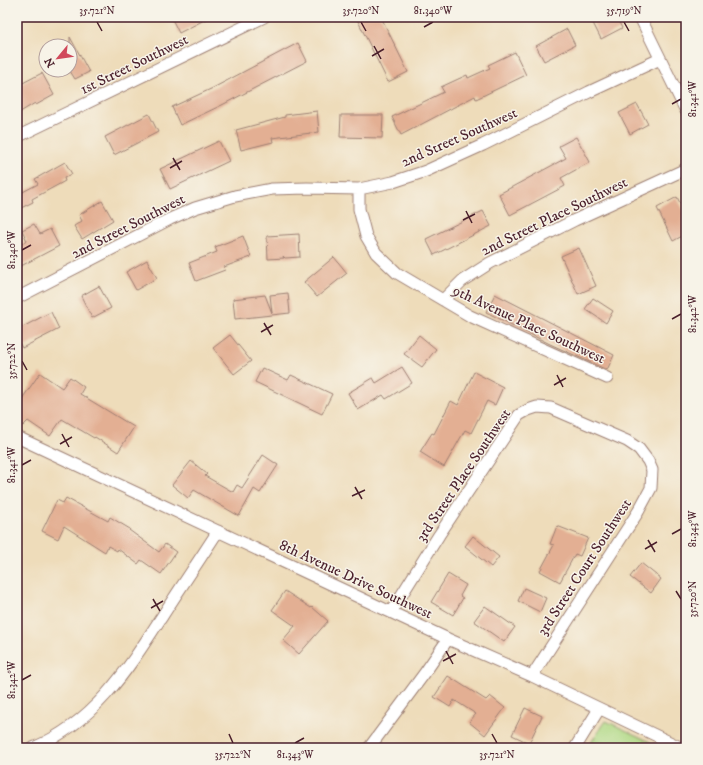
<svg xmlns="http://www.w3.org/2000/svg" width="703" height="765" viewBox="0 0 703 765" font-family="'IM FELL DW Pica',serif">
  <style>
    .green { fill: #b0d985; stroke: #7d7c58 }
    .building { fill: #e3af93 }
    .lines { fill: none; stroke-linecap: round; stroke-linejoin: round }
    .street-casing { stroke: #9c7e72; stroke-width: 13 }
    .street { stroke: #fff; stroke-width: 11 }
    .ticks { fill: none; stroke: #4a1f2b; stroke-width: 1.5 }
    .labels { text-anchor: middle; stroke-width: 3; stroke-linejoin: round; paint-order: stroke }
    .street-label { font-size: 15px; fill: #4a1f2b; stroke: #f7f3e8 }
    .neatline { fill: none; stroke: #4a1f2b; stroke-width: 1.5 }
    .ticks-label { font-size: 10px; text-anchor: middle; fill: #4a1f2b }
  </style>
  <rect width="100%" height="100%" fill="#f7f3e8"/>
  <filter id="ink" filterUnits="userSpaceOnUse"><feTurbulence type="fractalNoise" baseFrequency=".025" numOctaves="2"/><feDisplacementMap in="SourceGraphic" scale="8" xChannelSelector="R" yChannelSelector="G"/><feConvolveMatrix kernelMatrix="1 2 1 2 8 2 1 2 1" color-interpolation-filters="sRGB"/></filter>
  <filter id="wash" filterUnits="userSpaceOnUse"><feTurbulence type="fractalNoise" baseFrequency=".012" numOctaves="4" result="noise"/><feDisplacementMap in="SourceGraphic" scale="16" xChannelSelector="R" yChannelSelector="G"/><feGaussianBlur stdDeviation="0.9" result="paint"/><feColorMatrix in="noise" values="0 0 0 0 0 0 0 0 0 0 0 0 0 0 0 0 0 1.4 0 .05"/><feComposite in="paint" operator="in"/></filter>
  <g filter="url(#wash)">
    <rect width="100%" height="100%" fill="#eedcba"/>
    <path class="green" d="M 606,721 L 663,748 L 587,748 Z"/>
    <g id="blocks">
      <path class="building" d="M 171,17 L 210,17 L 179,33 Z
        M 356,17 L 381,17 L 408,72 L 388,82 Z
        M 590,17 L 616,17 L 622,28 L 601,39 Z
        M 567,29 L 575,45 L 544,61 L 536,46 Z
        M 70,37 L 89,72 L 75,79 L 70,71 Z
        M 298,43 L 307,61 L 222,105 L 180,125 L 172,107 L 213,88 Z
        M 515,52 L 526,75 L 476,99 L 475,96 L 401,135 L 392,117 L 444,92 L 441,87 L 467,75 L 468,78 L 490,68 L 488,65 Z
        M 42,73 L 54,95 L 36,105 L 35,103 L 17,114 L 17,86 Z
        M 637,104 L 648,124 L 630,134 L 619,113 Z
        M 317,111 L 319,132 L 272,138 L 273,142 L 241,150 L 236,130 L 285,117 L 285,115 Z
        M 149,114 L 158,132 L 114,155 L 105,137 Z
        M 341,115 L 383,115 L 382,138 L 340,137 Z
        M 576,137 L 590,162 L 561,178 L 565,186 L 510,215 L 499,194 L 566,158 L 559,146 Z
        M 219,141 L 229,161 L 170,189 L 160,169 Z
        M 65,162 L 72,174 L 64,178 L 65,181 L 32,199 L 33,202 L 21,208 L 17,200 L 17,195 L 38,184 L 35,179 Z
        M 677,197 L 686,215 L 686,234 L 673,241 L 657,208 Z
        M 102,201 L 113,220 L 82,239 L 74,226 L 82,221 L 79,215 Z
        M 483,211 L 491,226 L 434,255 L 426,239 Z
        M 34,224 L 40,234 L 50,229 L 59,246 L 21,266 L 17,258 L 17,246 L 27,241 L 22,230 Z
        M 299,234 L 300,257 L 285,258 L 283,256 L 284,258 L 268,259 L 267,236 Z
        M 243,236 L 251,257 L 224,267 L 225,270 L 196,281 L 189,263 L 217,252 L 215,247 Z
        M 579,248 L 596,286 L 578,294 L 561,256 Z
        M 334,257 L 347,273 L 317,297 L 304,282 Z
        M 147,260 L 157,278 L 136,290 L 126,272 Z
        M 99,286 L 111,308 L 92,318 L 81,296 Z
        M 288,293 L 290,313 L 235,319 L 233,299 L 265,295 L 272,313 L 270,295 Z
        M 495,294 L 614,355 L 607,370 L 550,344 L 486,312 Z
        M 593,298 L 613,311 L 606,323 L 585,309 Z
        M 51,312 L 59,329 L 22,348 L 17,338 L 17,330 Z
        M 230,335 L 251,361 L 234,374 L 213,348 Z
        M 419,335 L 436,349 L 422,367 L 404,354 Z
        M 402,367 L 412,383 L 386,399 L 383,395 L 358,410 L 348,393 L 373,378 L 376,383 Z
        M 262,368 L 288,380 L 291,375 L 332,394 L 322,414 L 255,382 Z
        M 474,372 L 503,387 L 495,405 L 487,401 L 471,433 L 465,430 L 444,467 L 420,452 L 432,433 L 434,434 L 451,401 L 458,405 Z
        M 40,373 L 62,388 L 70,377 L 84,387 L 80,394 L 134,427 L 118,452 L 95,437 L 94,438 L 62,419 L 50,436 L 28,421 L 23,426 L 17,422 L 17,406 Z
        M 263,455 L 278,465 L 260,493 L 254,489 L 239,516 L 194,490 L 188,498 L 172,485 L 191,461 L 207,474 L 205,476 L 233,492 L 237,485 L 242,488 Z
        M 66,498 L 108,521 L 110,517 L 130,529 L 129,530 L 159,552 L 165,544 L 176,552 L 161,574 L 141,560 L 138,564 L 118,549 L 117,551 L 108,546 L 105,552 L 64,526 L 58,539 L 42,531 L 57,500 L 63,503 Z
        M 557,526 L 588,538 L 580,556 L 575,554 L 560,582 L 540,571 L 554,545 L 550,544 Z
        M 473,536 L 499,557 L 491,567 L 465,546 Z
        M 641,563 L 661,579 L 651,593 L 630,577 Z
        M 448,574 L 466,585 L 460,596 L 463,598 L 453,615 L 431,602 Z
        M 524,588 L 546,598 L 540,612 L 518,601 Z
        M 285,591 L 311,608 L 312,607 L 328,621 L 299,654 L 283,640 L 295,626 L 272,610 Z
        M 485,606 L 515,627 L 504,642 L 474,621 Z
        M 448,676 L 486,700 L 490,696 L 505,708 L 485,735 L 469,722 L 476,714 L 454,700 L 450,707 L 434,697 Z
        M 525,708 L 542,716 L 529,743 L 512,735 Z"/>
    </g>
  </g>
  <g filter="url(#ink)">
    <use href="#blocks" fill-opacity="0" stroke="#9c7e72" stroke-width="1"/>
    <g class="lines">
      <defs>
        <path id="street" d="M 640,17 L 686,111
          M 17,137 L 264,17
          M 359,189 L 359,209 L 366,236 L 376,253 L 397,273 L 470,316 L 607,378
          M 17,298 L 170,219 L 195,208 L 235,196 L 272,189 L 307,188 L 359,189 L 393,182 L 426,171 L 483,145 L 589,92 L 660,59
          M 443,300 L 462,281 L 490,263 L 575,220 L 686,169
          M 17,437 L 448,639 L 532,676 L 682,748
          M 391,612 L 439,535 L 519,415 L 528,410 L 537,407 L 551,408 L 627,441 L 639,449 L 648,461 L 652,470 L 651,488 L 638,512 L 532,676
          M 33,748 C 95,722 128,669 163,615 C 181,587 200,559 218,531
          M 369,748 L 424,674 L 448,639
          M 575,748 L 599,709"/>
      </defs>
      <use href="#street" class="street-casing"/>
      <use href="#street" class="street"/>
    </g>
  </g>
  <path class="ticks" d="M 97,22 L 102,31M 361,22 L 366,31M 624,22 L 629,31M 424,27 L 433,22M 374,46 L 381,59M 372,56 L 384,49M 672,104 L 681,99M 173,158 L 180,170M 170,168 L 182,161M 466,211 L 472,223M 463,220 L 475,214M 22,250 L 31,245M 672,319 L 681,314M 264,323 L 271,335M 261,332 L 273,325M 22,361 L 27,370M 557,375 L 563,387M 554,385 L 566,378M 62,434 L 69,447M 60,444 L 72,437M 22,465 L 31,460M 355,487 L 362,499M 352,496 L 365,490M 672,534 L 681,529M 648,540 L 655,552M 645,549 L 657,542M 676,591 L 681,599M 153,599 L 160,611M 151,608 L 163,601M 446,651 L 453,664M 443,661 L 456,654M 22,680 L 31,675M 229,734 L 233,743M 492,734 L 497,743M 295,743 L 304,738"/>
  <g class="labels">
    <g class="street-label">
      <text transform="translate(134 64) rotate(-26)" y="5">1st Street Southwest</text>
      <text transform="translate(459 137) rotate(-24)" y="5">2nd Street Southwest</text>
      <text transform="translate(554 216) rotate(-26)" y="5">2nd Street Place Southwest</text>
      <text transform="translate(128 226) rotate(-27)" y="5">2nd Street Southwest</text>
      <text transform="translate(529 324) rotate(25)" y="5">9th Avenue Place Southwest</text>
      <text transform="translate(463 475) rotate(-56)" y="5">3rd Street Place Southwest</text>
      <text transform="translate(584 567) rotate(-57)" y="5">3rd Street Court Southwest</text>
      <text transform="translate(356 579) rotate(25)" y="5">8th Avenue Drive Southwest</text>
    </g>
  </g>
  <rect width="703" height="765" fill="none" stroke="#f7f3e8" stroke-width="44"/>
  <g transform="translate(58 58) rotate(241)"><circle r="19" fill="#f7f3e8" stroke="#b29e9c"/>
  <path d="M0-3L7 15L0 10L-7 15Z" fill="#d1495b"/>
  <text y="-6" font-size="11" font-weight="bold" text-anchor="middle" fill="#4a1f2b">N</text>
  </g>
  <rect x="22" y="22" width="659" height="721" class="neatline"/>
  <g class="ticks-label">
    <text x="97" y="14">35.721°N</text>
    <text x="361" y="14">35.720°N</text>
    <text x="433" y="14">81.340°W</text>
    <text x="624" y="14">35.719°N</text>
    <text transform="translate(692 99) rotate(-90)" y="4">81.341°W</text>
    <text transform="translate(11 250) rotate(-90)" y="4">81.340°W</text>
    <text transform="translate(692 314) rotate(-90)" y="4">81.342°W</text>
    <text transform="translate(11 361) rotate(-90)" y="4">35.722°N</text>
    <text transform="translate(11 465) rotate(-90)" y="4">81.341°W</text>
    <text transform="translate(692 529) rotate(-90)" y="4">81.343°W</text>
    <text transform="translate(692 599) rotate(-90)" y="4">35.720°N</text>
    <text transform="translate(11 680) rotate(-90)" y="4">81.342°W</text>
    <text x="233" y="758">35.722°N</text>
    <text x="295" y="758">81.343°W</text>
    <text x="497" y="758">35.721°N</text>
  </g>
</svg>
